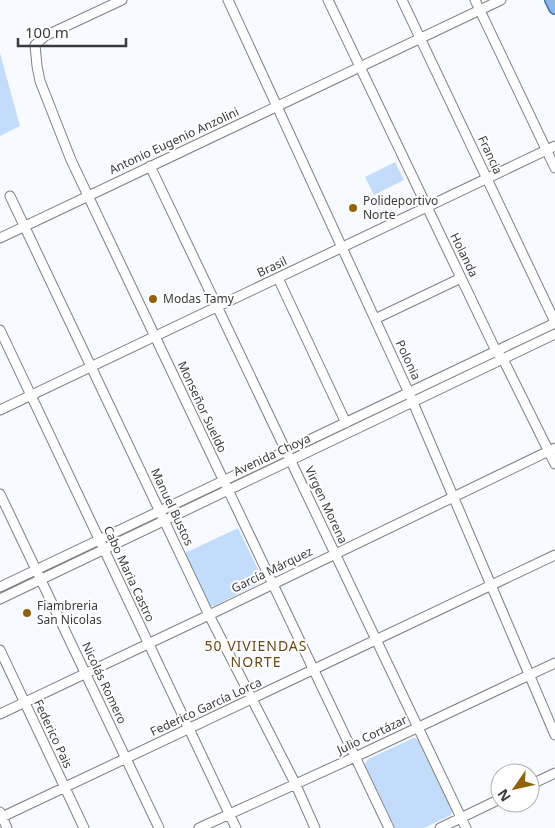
<svg xmlns="http://www.w3.org/2000/svg" width="555" height="828" viewBox="0 0 555 828" font-family="'Noto Sans',sans-serif">
  <style>
    .green { fill: #c3dcfc }
    .lines { fill: none; stroke-linecap: round; stroke-linejoin: round }
    .minor-casing { stroke: #7a7f85; stroke-width: 11 }
    .major-casing { stroke: #3f6ea7; stroke-width: 14 }
    .minor { stroke: #fff; stroke-width: 9 }
    .major { stroke: #8eb8ec; stroke-width: 11 }
    .poi-dot { fill: #91620d; stroke: #fff; stroke-width: 2 }
    .labels { text-anchor: middle; stroke-width: 4; stroke-linejoin: round; paint-order: stroke }
    .street-label { font-size: 12px; fill: #383b3d; stroke: #fff }
    .poi-label { font-size: 12px; fill: #383b3d; stroke: #fff; text-anchor: start }
    .neighbourhood-label { font-size: 14px; letter-spacing: 1px; fill: #684813; stroke: #fff }
  </style>
  <rect width="100%" height="100%" fill="#f7fbff"/>
  <path class="green" d="M 0,53 L 20,126 L 0,136 Z
    M 395,162 L 404,180 L 374,195 L 365,177 Z
    M 238,528 L 262,578 L 260,583 L 214,606 L 210,606 L 207,603 L 183,554 Z
    M 413,738 L 416,738 L 419,741 L 452,810 L 451,815 L 424,828 L 395,828 L 365,765 L 366,762 L 368,759 Z"/>
  <g class="lines">
    <defs>
      <path id="minor" d="M 122,0 L 45,36 L 35,45 L 37,66 L 40,81 L 71,160 L 389,828
        M 228,0 L 409,393 L 555,735
        M 328,0 L 496,351 L 503,359 L 555,464
        M 402,0 L 555,322
        M 475,0 L 555,168
        M 150,166 L 466,828
        M 10,196 L 209,615 L 295,783 L 315,828
        M 0,238 L 501,0
        M 278,278 L 346,423
        M 375,319 L 461,278
        M 0,330 L 236,828
        M 0,410 L 555,146
        M 0,494 L 159,828
        M 0,587 L 555,323
        M 0,599 L 555,334
        M 0,650 L 84,828
        M 0,714 L 209,615 L 555,448
        M 530,785 L 555,773
        M 0,812 L 7,828
        M 2,817 L 555,555
        M 199,828 L 355,757 L 555,663
        M 440,828 L 500,799"/>
      <path id="major" d="M 551,0 L 555,8"/>
    </defs>
    <use href="#minor" class="minor-casing"/>
    <use href="#major" class="major-casing"/>
    <use href="#minor" class="minor"/>
    <use href="#major" class="major"/>
  </g>
  <g class="poi-dot">
    <circle cx="353" cy="208" r="5"/>
    <circle cx="153" cy="299" r="5"/>
    <circle cx="27" cy="613" r="5"/>
  </g>
  <g class="labels">
    <g class="street-label">
      <text transform="translate(174 141) rotate(-25)" y="4">Antonio Eugenio Anzolini</text>
      <text transform="translate(490 155) rotate(65)" y="4">Francia</text>
      <text transform="translate(464 255) rotate(64)" y="4">Holanda</text>
      <text transform="translate(272 267) rotate(-25)" y="4">Brasil</text>
      <text transform="translate(408 360) rotate(65)" y="4">Polonia</text>
      <text transform="translate(202 407) rotate(65)" y="4">Monseñor Sueldo</text>
      <text transform="translate(272 455) rotate(-25)" y="4">Avenida Choya</text>
      <text transform="translate(326 505) rotate(65)" y="4">Virgen Morena</text>
      <text transform="translate(172 507) rotate(65)" y="4">Manuel Bustos</text>
      <text transform="translate(272 570) rotate(-26)" y="4">García Márquez</text>
      <text transform="translate(129 574) rotate(65)" y="4">Cabo Maria Castro</text>
      <text transform="translate(104 683) rotate(65)" y="4">Nicolás Romero</text>
      <text transform="translate(206 707) rotate(-25)" y="4">Federico García Lorca</text>
      <text transform="translate(53 734) rotate(65)" y="4">Federico Pais</text>
      <text transform="translate(372 735) rotate(-25)" y="4">Julio Cortázar</text>
    </g>
    <g class="poi-label">
      <text x="363" y="205">Polideportivo<tspan x="363" dy="14">Norte</tspan></text>
      <text x="163" y="303">Modas Tamy</text>
      <text x="37" y="610">Fiambreria<tspan x="37" dy="14">San Nicolas</tspan></text>
    </g>
    <g class="neighbourhood-label">
      <text x="256" y="651">50 VIVIENDAS<tspan x="256" dy="16">NORTE</tspan></text>
    </g>
  </g>
  <g transform="translate(515 788) rotate(236)"><circle r="24" fill="#ffffff" stroke="#afb1b1"/>
  <path d="M0-4L9 19L0 12L-9 19Z" fill="#91620d"/>
  <text y="-8" font-size="14" font-weight="bold" text-anchor="middle" fill="#383b3d">N</text>
  </g>
  <path d="M18 38v8h108v-8" fill="none" stroke="#383b3d" stroke-width="2.5"/>
  <text x="25" y="38" font-size="15" fill="#383b3d" stroke="#ffffff" stroke-width="4" paint-order="stroke">100 m</text>
</svg>
